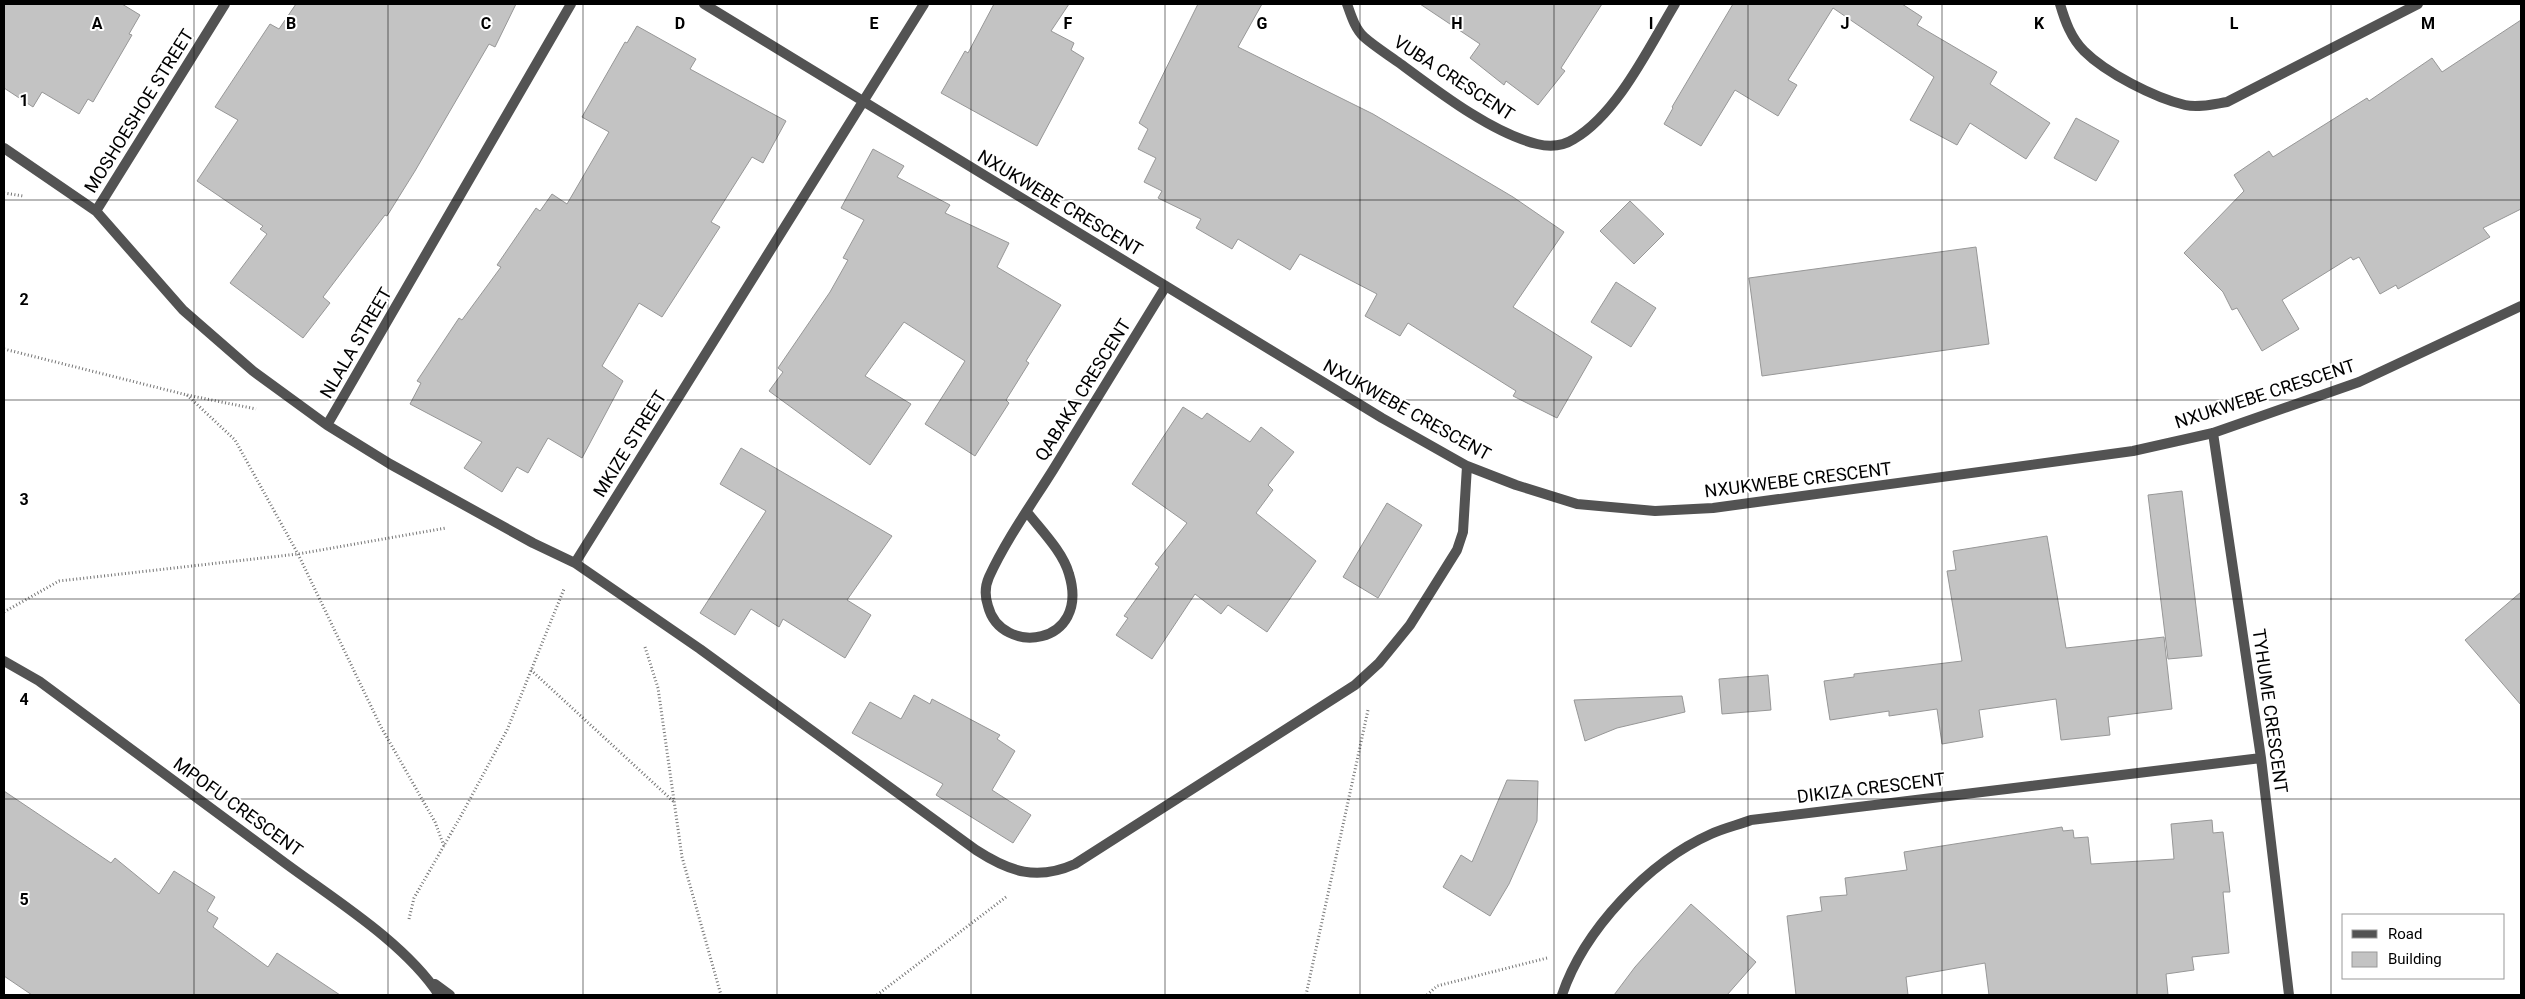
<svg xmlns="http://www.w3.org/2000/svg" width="2525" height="999" viewBox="0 0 2525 999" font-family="Roboto,sans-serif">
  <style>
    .building { fill: #c3c3c3; stroke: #979797 }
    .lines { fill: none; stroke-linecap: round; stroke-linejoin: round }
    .path { stroke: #757575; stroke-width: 3; stroke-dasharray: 1 2.5; stroke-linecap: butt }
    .street { stroke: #535353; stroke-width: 10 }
    .grid { fill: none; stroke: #000; stroke-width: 1; stroke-opacity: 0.55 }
    .labels { text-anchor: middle; stroke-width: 4; stroke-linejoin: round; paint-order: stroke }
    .street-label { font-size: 18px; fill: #000; stroke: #fff }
    .grid-label { font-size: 16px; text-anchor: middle; font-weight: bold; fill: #000; stroke: #fff; stroke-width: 4; stroke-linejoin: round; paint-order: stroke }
  </style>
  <rect width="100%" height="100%" fill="#fff"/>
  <path class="building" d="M 4,4 L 122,4 L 140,15 L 129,34 L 132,35 L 93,102 L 88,99 L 79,114 L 42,92 L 33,107 L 4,88 Z
    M 296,4 L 516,4 L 495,47 L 489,44 L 415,171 L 387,216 L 385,215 L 323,297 L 330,303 L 303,338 L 230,283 L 267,234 L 260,229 L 263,226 L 197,181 L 238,120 L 215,107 L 270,24 L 279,29 Z
    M 994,4 L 1069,4 L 1051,31 L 1074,43 L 1071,50 L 1084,58 L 1037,146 L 941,93 L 965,51 L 968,53 Z
    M 1198,4 L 1262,4 L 1238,47 L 1373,114 L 1513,197 L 1564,232 L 1513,307 L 1592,357 L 1557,418 L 1513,396 L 1516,391 L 1408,323 L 1400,336 L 1365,316 L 1377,294 L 1300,254 L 1290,270 L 1238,239 L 1232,249 L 1196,228 L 1201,219 L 1158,198 L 1162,191 L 1144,182 L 1156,158 L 1138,149 L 1148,129 L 1139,123 Z
    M 1420,4 L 1602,4 L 1561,68 L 1565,71 L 1538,105 L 1506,81 L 1504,85 L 1470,58 L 1480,44 Z
    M 1733,4 L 1902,4 L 1922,17 L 1917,25 L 1997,72 L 1990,84 L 2050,123 L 2026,159 L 1970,123 L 1957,145 L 1910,120 L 1934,77 L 1833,8 L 1788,80 L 1797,85 L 1778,116 L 1735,90 L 1701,146 L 1664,124 L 1673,108 L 1672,107 Z
    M 2521,20 L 2521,209 L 2483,228 L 2490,237 L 2398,289 L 2396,285 L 2380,294 L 2359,257 L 2353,260 L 2351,257 L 2282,300 L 2299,329 L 2262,351 L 2237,308 L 2232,310 L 2223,292 L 2184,253 L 2244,191 L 2234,175 L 2269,151 L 2273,157 L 2367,98 L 2369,101 L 2432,58 L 2442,72 Z
    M 637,26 L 696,59 L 690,69 L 786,121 L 763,163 L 752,157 L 711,222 L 720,227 L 662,317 L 639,303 L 602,366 L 623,381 L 582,458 L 548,438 L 528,473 L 517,467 L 502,492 L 464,468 L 482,442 L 410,404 L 421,383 L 417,381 L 459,318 L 462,320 L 501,267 L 497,265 L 536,208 L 540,211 L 552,194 L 567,204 L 609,132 L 582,117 L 625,42 L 627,43 Z
    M 2076,118 L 2119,141 L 2096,181 L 2054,158 Z
    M 873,149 L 904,166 L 897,177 L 950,205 L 945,213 L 1009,243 L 997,267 L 1061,305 L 1026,361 L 1029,363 L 1006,400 L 1009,403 L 975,456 L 925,424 L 965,361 L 904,322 L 865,376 L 911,404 L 870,465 L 769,391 L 783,372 L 778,368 L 830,292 L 848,260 L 843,258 L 864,220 L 841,208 Z
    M 1630,201 L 1664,234 L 1634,264 L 1600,231 Z
    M 1976,247 L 1989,344 L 1762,376 L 1749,278 Z
    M 1616,282 L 1656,308 L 1631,347 L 1591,322 Z
    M 1183,407 L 1202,419 L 1207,413 L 1250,442 L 1261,427 L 1294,452 L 1268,485 L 1273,490 L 1256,513 L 1316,561 L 1267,632 L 1228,605 L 1221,614 L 1195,594 L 1152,659 L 1116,635 L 1128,618 L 1124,616 L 1159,567 L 1155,564 L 1187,523 L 1132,484 Z
    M 741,448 L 892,536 L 847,600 L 871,615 L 845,658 L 783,619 L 779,627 L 751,609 L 735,635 L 700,613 L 766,511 L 720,484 Z
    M 2182,491 L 2202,656 L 2168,659 L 2148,495 Z
    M 1387,503 L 1422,525 L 1378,598 L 1343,577 Z
    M 2047,536 L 2066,648 L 2164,637 L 2172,709 L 2108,717 L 2110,735 L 2061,740 L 2056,699 L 1979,710 L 1983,737 L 1942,744 L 1937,709 L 1889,716 L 1889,711 L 1830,720 L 1824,681 L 1854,677 L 1854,674 L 1962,661 L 1947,571 L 1956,570 L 1953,551 Z
    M 2521,592 L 2521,705 L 2465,640 Z
    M 1768,675 L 1771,710 L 1722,714 L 1719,679 Z
    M 914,695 L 930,704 L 932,699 L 1000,735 L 997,739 L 1015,751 L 992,790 L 1031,815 L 1013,843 L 936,795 L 943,784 L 852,733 L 870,702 L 901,719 Z
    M 1682,696 L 1685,712 L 1617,728 L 1585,741 L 1574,700 Z
    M 1507,780 L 1538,781 L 1537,821 L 1509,884 L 1490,916 L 1443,887 L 1461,855 L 1472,862 Z
    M 4,791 L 111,863 L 115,858 L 159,894 L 174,871 L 215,897 L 207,911 L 218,918 L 213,927 L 268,967 L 277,953 L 340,995 L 32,995 L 4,976 Z
    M 2212,820 L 2213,833 L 2223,832 L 2230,892 L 2223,892 L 2229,953 L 2192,957 L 2194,970 L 2166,974 L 2168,995 L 1989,995 L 1985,963 L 1906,977 L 1908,995 L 1796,995 L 1787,916 L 1822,911 L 1820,897 L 1847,895 L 1845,878 L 1907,870 L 1904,852 L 2062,827 L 2063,831 L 2073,830 L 2074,838 L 2088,837 L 2091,864 L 2174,859 L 2171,824 Z
    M 1691,904 L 1756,962 L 1727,995 L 1614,995 L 1635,967 Z"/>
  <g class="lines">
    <path class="path" d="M 4,193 L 23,196
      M 4,349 L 187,395 L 256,409
      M 187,395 L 235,440 L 298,554 L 381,727 L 435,822 L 444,846
      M 4,612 L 59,581 L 298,554 L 446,528
      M 645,647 L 658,688 L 682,857 L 721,995
      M 531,670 L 674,802
      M 409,919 L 414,898 L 462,814 L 507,730 L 564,589
      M 877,995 L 1006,897
      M 1306,995 L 1368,710
      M 1427,995 L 1437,986 L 1547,958"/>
    <path class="street" d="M 704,4 L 1382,418 L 1467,466 L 1516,485 L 1577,504 L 1655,511 L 1713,508 L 2133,451 L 2213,433 L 2359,382 L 2521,306
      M 1347,4 C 1351,15 1355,29 1364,37 C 1374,46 1387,54 1398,62 C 1436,90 1491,133 1537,144 C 1549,147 1563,146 1574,139 C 1618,113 1649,47 1675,4
      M 2060,4 C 2065,21 2071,38 2084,51 C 2106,73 2155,98 2185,105 C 2199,108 2214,104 2227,102 L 2418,4
      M 4,148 L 96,211 L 183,310 L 253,371 L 327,425 L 390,464 L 533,543 L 575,563 L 700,649 L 976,850 C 1010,872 1037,881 1075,864 L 1355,685 L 1379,663 L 1410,625 L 1457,550 L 1463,532 L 1467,466
      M 96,211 L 225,4
      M 327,425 L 571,4
      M 2213,433 L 2261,758 L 2289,995
      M 1027,512 C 1041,530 1063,552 1069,574 C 1091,646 1001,657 988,606 C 985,597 985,586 989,577 C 1006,540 1031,505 1053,470 C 1091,409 1128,347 1166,286
      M 575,563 L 924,4
      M 4,661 L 39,681 C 121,741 203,802 285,863 C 335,900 405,943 439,995
      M 435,984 L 450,995
      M 1562,995 C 1584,930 1648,862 1711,834 C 1724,828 1738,825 1751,820 L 2261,758"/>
  </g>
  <path class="grid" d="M 194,4 L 194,995M 388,4 L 388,995M 583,4 L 583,995M 777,4 L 777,995M 971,4 L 971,995M 1165,4 L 1165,995M 1360,4 L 1360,995M 1554,4 L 1554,995M 1748,4 L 1748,995M 1942,4 L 1942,995M 2137,4 L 2137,995M 2331,4 L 2331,995M 4,200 L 2521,200M 4,400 L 2521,400M 4,599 L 2521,599M 4,799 L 2521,799"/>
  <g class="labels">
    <g class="street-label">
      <text transform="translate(1454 78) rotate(33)" y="6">VUBA CRESCENT</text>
      <text transform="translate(139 111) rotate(-58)" y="6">MOSHOESHOE STREET</text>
      <text transform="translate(1060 203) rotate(31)" y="6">NXUKWEBE CRESCENT</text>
      <text transform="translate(356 343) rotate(-60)" y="6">NLALA STREET</text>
      <text transform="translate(1083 390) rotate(-58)" y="6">QABAKA CRESCENT</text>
      <text transform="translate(2265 394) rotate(-18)" y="6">NXUKWEBE CRESCENT</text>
      <text transform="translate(1407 410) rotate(29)" y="6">NXUKWEBE CRESCENT</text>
      <text transform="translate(630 444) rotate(-58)" y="6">MKIZE STREET</text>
      <text transform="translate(1798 480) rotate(-7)" y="6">NXUKWEBE CRESCENT</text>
      <text transform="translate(2270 711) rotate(82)" y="6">TYHUME CRESCENT</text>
      <text transform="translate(1871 788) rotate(-7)" y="6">DIKIZA CRESCENT</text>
      <text transform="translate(238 807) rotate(36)" y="6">MPOFU CRESCENT</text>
    </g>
  </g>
  <g class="grid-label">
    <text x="97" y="29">A</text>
    <text x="291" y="29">B</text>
    <text x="486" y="29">C</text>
    <text x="680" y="29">D</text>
    <text x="874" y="29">E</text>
    <text x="1068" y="29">F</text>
    <text x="1262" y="29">G</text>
    <text x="1457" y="29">H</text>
    <text x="1651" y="29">I</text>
    <text x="1845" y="29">J</text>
    <text x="2039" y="29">K</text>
    <text x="2234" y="29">L</text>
    <text x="2428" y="29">M</text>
    <text x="24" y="106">1</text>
    <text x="24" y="305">2</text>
    <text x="24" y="505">3</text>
    <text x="24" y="705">4</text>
    <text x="24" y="905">5</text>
  </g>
  <rect width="2525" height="999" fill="none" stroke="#000000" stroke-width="10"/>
  <rect x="2342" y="914" width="162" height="65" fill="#ffffff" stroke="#999999"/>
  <rect x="2352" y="930" width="25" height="8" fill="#535353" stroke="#999999"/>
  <text x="2388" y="939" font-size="15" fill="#000000">Road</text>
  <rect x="2352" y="952" width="25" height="15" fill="#c3c3c3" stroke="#999999"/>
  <text x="2388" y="964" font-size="15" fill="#000000">Building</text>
</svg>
